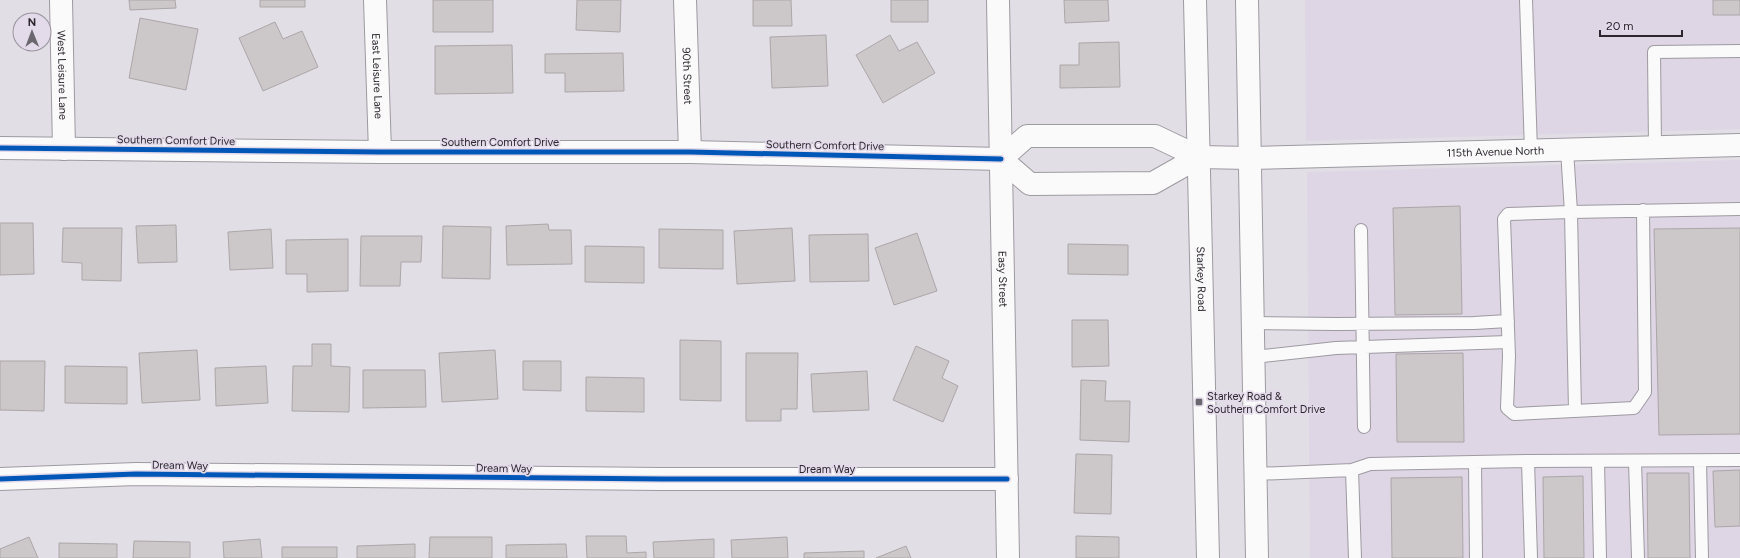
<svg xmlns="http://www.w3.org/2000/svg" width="1740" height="558" viewBox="0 0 1740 558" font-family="Figtree,sans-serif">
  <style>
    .built { fill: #ded5e5 }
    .building { fill: #ccc7c9; stroke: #aca6a8 }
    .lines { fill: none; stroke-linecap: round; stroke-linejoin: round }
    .service-casing { stroke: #9d9aa0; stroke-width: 14 }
    .minor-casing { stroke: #9d9aa0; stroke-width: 24 }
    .secondary-casing { stroke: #9d9aa0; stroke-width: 24 }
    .service { stroke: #fbfafb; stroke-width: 12 }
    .minor { stroke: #fbfafb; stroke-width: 22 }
    .secondary { stroke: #fbfafb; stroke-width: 22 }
    .cycleway-casing { stroke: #e3daea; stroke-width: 8 }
    .cycleway { stroke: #0057b8; stroke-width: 5 }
    .poi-dot { fill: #6b676e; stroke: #e3daea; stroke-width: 1.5 }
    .labels { text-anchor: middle; stroke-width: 3.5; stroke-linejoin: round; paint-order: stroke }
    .street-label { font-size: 11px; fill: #2b272d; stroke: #e3daea }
    .poi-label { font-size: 11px; fill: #2b272d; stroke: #e3daea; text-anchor: start }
  </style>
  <rect width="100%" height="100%" fill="#e2dee6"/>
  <path class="built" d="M 1305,0 L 1740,0 L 1740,129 L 1306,141 Z
    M 1740,160 L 1740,558 L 1310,558 L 1307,172 Z"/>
  <path class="building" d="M 129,0 L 175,0 L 176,8 L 130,10 Z
    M 260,0 L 305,0 L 305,7 L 260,7 Z
    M 433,0 L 493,0 L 493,32 L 433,32 Z
    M 577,0 L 621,0 L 620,32 L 576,30 Z
    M 753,0 L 791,0 L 792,26 L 753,26 Z
    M 891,0 L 928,0 L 928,22 L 891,22 Z
    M 1064,0 L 1108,0 L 1109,21 L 1065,23 Z
    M 1713,0 L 1740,0 L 1740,15 L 1713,15 Z
    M 140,18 L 198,29 L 186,90 L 129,78 Z
    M 275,22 L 283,39 L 302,31 L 318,67 L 263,91 L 239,38 Z
    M 826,35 L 828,86 L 772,88 L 770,37 Z
    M 890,35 L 899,51 L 917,42 L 935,73 L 883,103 L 856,55 Z
    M 1119,42 L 1120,87 L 1060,88 L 1060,65 L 1079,65 L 1079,43 Z
    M 512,45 L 513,93 L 435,94 L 435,46 Z
    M 623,53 L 624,91 L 565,92 L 565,73 L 545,73 L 545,54 Z
    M 1460,206 L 1462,314 L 1395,315 L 1393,208 Z
    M 0,223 L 33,223 L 34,274 L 0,275 Z
    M 548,224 L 549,230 L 571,230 L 572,264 L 507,265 L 506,226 Z
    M 176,225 L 177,262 L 138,263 L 136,226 Z
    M 443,226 L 491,227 L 490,279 L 442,278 Z
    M 63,228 L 122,228 L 121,281 L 82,280 L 82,263 L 62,262 Z
    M 792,228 L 795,281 L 737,284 L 734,231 Z
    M 1740,228 L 1740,434 L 1659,435 L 1654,229 Z
    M 271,229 L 273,268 L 230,270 L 228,232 Z
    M 659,229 L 723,230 L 723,269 L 659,268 Z
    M 917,233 L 937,291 L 894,305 L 875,248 Z
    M 868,234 L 869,281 L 810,282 L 809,235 Z
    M 361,236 L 422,236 L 421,262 L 401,262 L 400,286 L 360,286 Z
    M 348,239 L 348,291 L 307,292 L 307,274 L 286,274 L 286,240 Z
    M 1068,244 L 1128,245 L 1128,275 L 1068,274 Z
    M 585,246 L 644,247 L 644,283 L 585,282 Z
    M 1072,320 L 1108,320 L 1109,366 L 1072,367 Z
    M 680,340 L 721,341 L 721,401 L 680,400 Z
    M 312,344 L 331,344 L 331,366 L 350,367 L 349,412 L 292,411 L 293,366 L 312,366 Z
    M 916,346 L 949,361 L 942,378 L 958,386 L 943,422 L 893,400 Z
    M 197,350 L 200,400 L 142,403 L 139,353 Z
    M 495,350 L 498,399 L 442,402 L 439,353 Z
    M 746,353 L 798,353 L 797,409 L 781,409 L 781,421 L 746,421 Z
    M 1463,353 L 1464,442 L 1397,442 L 1396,354 Z
    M 0,361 L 45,361 L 44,411 L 0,410 Z
    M 523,361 L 561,361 L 561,391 L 523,390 Z
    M 65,366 L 127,367 L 127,404 L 65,403 Z
    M 266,366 L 268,403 L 216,406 L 215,368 Z
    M 363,370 L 425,370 L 426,407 L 363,408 Z
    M 867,371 L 869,410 L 813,412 L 811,374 Z
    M 586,377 L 644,378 L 644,412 L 586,411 Z
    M 1081,380 L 1106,381 L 1105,401 L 1130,401 L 1129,442 L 1080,440 Z
    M 1076,454 L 1112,455 L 1111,514 L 1074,513 Z
    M 1740,470 L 1740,526 L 1715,527 L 1713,471 Z
    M 1647,473 L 1689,473 L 1690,558 L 1648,558 Z
    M 1583,476 L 1584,558 L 1544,558 L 1543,477 Z
    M 1462,477 L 1463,558 L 1392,558 L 1391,478 Z
    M 586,536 L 626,536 L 627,553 L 646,552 L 646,558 L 587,558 Z
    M 1076,536 L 1119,537 L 1119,558 L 1076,558 Z
    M 29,537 L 38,558 L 0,558 L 0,549 Z
    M 430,537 L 492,537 L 492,558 L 429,558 Z
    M 787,537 L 788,558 L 732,558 L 731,540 Z
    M 260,539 L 262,558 L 224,558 L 223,542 Z
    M 714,539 L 714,558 L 654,558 L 653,542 Z
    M 134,541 L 190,542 L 190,558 L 133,558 Z
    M 59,543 L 117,544 L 117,558 L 59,558 Z
    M 415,544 L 415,558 L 357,558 L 357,546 Z
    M 566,544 L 567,558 L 506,558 L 506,545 Z
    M 906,546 L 911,558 L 876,558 Z
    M 282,547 L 337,547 L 337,558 L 282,558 Z
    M 864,551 L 864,558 L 804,558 L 804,553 Z"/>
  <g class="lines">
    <defs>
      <path id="service" d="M 1526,0 L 1531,151
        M 1655,147 L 1654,52 L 1740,51
        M 1567,150 L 1571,212 L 1508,214 L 1504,219 L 1509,356 L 1507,408 L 1514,414 L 1634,408 L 1645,392 L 1643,210
        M 1361,230 L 1364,427
        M 1253,323 L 1336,324 L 1474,323 L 1508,321
        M 1254,357 L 1336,348 L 1508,342
        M 1575,411 L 1571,212 L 1740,209
        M 1528,461 L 1531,558
        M 1598,461 L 1600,558
        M 1635,461 L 1638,558
        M 1700,461 L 1702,558
        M 1475,463 L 1476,558
        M 1352,470 L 1370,464 L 1528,461 L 1740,460
        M 1256,474 L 1352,470 L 1355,558"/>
      <g id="minor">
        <path id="s1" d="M 61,0 L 64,149"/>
        <path id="s2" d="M 375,0 L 380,152"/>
        <path id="s3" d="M 685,0 L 690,152"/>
        <path id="s4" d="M 998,0 L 1008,558"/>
        <path d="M 0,148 L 380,152 L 690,152 L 1001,159"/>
        <path id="s5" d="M 1199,157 L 1153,183 L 1030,184 L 1001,159 L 1027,136 L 1155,136 L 1199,157 L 1250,158 L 1740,145"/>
        <path d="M 0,479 L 136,474 L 662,479 L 1007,479"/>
      </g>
      <g id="secondary">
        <path id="s6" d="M 1195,0 L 1208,558"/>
        <path d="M 1247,0 L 1257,558"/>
      </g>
    </defs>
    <use href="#service" class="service-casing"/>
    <use href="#minor" class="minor-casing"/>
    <use href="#secondary" class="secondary-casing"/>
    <use href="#service" class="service"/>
    <use href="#minor" class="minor"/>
    <use href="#secondary" class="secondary"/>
    <defs>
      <path id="cycleway" d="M 0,148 L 380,152 L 690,152 L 1001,159
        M 0,479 L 136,474 L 662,479 L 1007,479"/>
    </defs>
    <use href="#cycleway" class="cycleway-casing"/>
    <use href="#cycleway" class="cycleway"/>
  </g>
  <rect class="poi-dot" x="1195" y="398" width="8" height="8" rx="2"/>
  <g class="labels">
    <g class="street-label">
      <text dy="4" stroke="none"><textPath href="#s1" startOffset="75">West Leisure Lane</textPath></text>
      <text dy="4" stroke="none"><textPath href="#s2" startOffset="76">East Leisure Lane</textPath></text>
      <text dy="4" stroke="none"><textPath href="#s3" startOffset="76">90th Street</textPath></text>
      <text transform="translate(176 140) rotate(1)" y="4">Southern Comfort Drive</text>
      <text x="500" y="146">Southern Comfort Drive</text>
      <text transform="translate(825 145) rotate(1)" y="4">Southern Comfort Drive</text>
      <text dy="4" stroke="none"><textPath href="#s5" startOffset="722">115th Avenue North</textPath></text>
      <text dy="4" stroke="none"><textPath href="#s4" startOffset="279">Easy Street</textPath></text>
      <text dy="4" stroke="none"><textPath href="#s6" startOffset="279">Starkey Road</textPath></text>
      <text transform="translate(180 465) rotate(1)" y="4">Dream Way</text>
      <text transform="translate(504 468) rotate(1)" y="4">Dream Way</text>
      <text x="827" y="473">Dream Way</text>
    </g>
    <g class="poi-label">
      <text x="1207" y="400">Starkey Road &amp;<tspan x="1207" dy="13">Southern Comfort Drive</tspan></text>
    </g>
  </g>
  <g transform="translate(32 32) rotate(359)"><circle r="19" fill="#e3daea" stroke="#99929e"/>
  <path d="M0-3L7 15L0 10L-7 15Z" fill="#6b676e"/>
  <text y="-6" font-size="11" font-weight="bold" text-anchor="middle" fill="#2b272d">N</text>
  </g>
  <path d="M1600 30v6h82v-6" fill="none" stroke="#2b272d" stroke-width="2"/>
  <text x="1606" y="30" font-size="12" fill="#2b272d" stroke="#e3daea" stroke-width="3" paint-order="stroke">20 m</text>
</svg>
